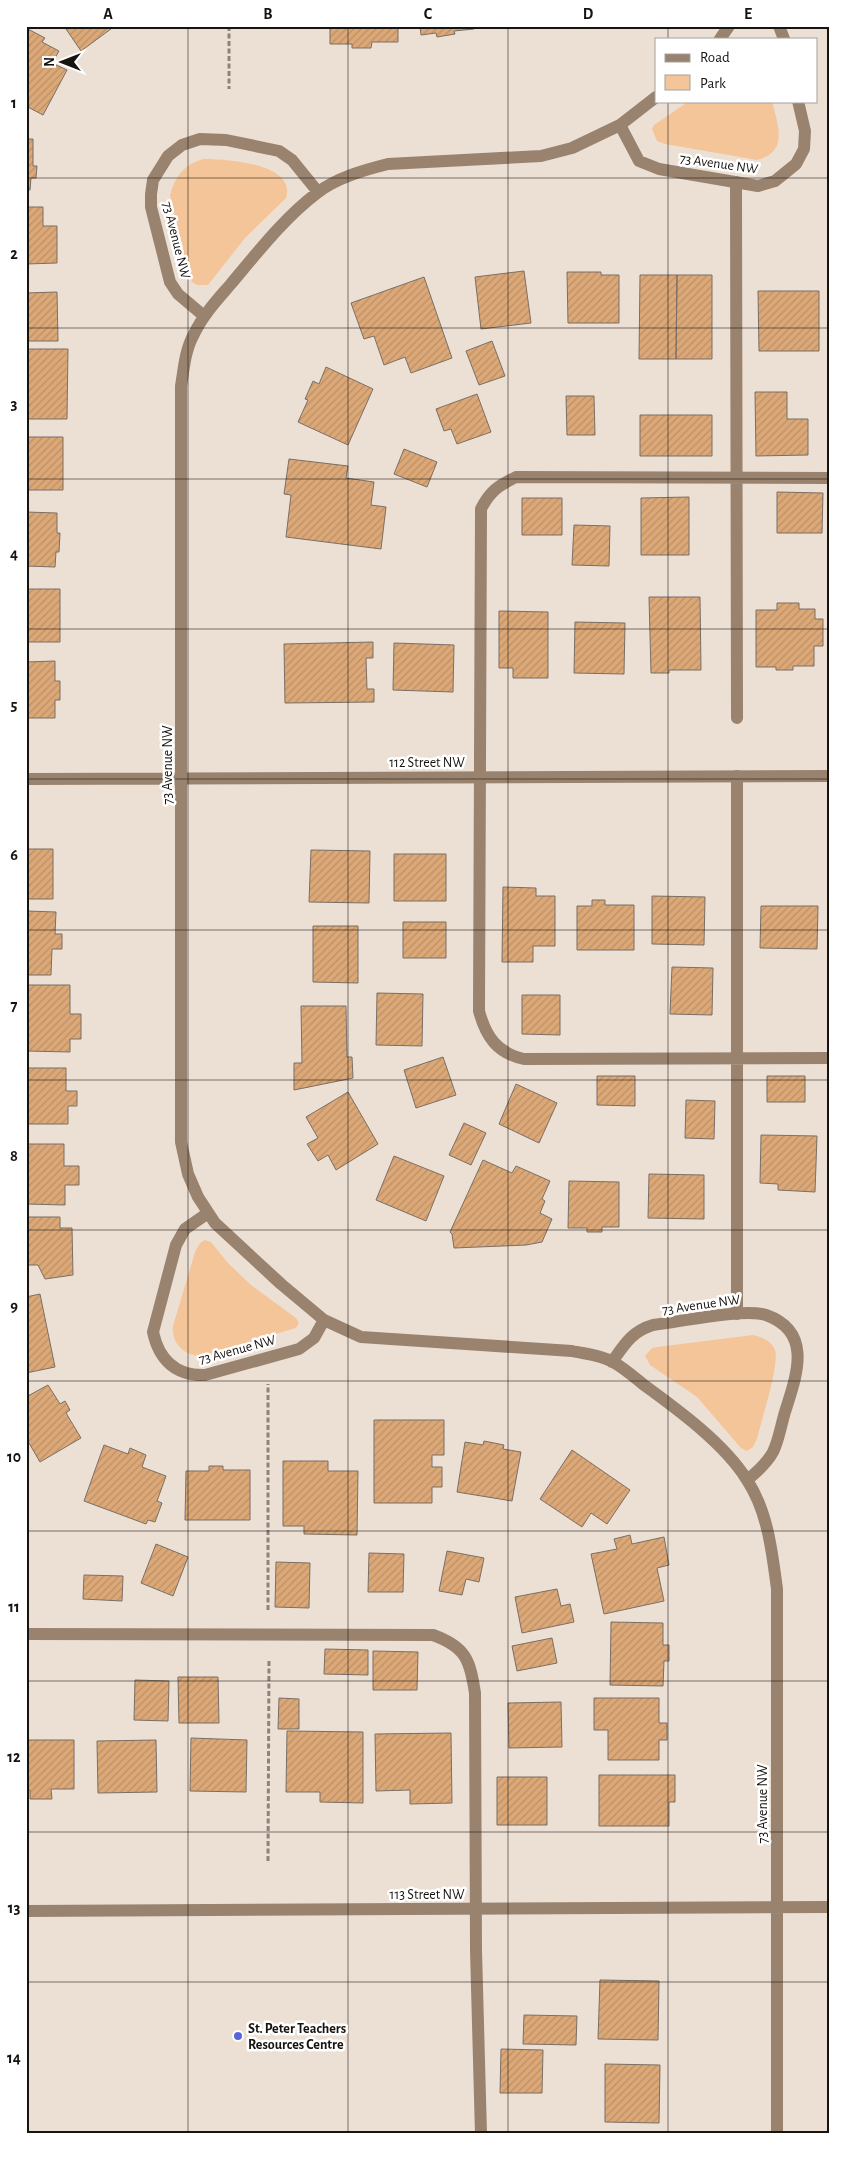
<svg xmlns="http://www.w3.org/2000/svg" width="855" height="2160" viewBox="0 0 855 2160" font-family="'Alegreya Sans',sans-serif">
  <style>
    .green { fill: #f5c59a }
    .building { fill: url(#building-hatch); stroke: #7a6f65 }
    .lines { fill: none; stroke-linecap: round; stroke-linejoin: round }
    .path { stroke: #8c847c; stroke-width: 3; stroke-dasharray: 5 2.5; stroke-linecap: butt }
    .lane { stroke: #99836f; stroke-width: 12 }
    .street { stroke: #99836f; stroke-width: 12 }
    .grid { fill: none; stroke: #17130f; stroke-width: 1; stroke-opacity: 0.55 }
    .poi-dot { fill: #5765dc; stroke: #fff; stroke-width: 2 }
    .labels { text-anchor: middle; stroke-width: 5; stroke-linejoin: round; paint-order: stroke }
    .street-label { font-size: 14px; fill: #17130f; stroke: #fff }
    .poi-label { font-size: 14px; font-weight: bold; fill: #17130f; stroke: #fff; text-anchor: start }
    .neatline { fill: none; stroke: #17130f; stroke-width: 2 }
    .grid-label { font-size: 16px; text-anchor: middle; font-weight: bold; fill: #17130f }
  </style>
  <defs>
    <pattern id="building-hatch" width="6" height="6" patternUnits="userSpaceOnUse" patternTransform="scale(1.25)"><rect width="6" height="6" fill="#dca877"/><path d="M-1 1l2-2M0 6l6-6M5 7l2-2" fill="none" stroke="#bc9066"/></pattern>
  </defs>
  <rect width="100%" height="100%" fill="#ece0d5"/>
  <path class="green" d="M 689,101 L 772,101 C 778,125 789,152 757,160 L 665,144 L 657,141 L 652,129 L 654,125 Z
    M 203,159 C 225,159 297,163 286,198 L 245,238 L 208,285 L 197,285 L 192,282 L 189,275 L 170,195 C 175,176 185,164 203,159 Z
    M 205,1240 L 211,1242 L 228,1263 L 251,1285 L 296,1318 L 299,1323 L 296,1328 L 202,1356 C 185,1356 171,1344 173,1326 L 195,1252 L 200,1243 Z
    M 753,1335 C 762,1337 771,1341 775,1350 C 780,1362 761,1423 757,1439 L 753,1447 L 747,1451 L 741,1448 L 697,1397 L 650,1365 L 645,1356 L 652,1348 L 657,1347 Z"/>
  <path class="building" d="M 64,26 L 115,26 L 81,51 Z
    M 330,26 L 398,26 L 398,42 L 372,42 L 371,48 L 352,48 L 352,44 L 330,44 Z
    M 420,26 L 473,26 L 474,29 L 454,31 L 455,34 L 437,37 L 436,33 L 421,35 Z
    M 26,28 L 45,38 L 42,42 L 59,51 L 52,63 L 67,70 L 43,115 L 26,106 Z
    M 26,139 L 33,139 L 33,166 L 37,166 L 36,178 L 31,178 L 30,190 L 26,190 Z
    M 26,207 L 43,207 L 43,226 L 57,226 L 57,263 L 26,264 Z
    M 524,271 L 531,323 L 481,329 L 475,277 Z
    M 567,272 L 601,272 L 601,275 L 619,275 L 619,323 L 568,323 Z
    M 640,275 L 677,275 L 676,359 L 639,359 Z
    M 677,275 L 712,275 L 712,359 L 676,359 Z
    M 424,277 L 452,358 L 411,373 L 405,357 L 384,365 L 374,336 L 364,339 L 351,303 Z
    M 758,291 L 819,291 L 819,351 L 759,351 Z
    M 57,292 L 58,341 L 26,341 L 26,293 Z
    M 492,341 L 505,376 L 479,385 L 466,351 Z
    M 26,349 L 68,349 L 67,419 L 26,419 Z
    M 326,367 L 373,389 L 348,445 L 298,422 L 308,400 L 305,399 L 313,381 L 319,384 Z
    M 755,392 L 787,392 L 787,419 L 808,419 L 808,455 L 756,456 Z
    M 477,394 L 491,432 L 457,444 L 451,429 L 444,431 L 436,409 Z
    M 566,396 L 594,396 L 595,435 L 567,435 Z
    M 640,415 L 712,415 L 712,456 L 640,456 Z
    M 26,437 L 63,437 L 63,490 L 26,490 Z
    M 404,449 L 437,462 L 427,487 L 394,474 Z
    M 289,459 L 348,466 L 346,478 L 374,482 L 371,505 L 386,507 L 381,549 L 286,537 L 291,495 L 284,494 Z
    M 777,492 L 823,493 L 822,533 L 777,533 Z
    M 689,497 L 689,555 L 641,555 L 641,498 Z
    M 522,498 L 562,498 L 562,535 L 522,535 Z
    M 26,512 L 57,513 L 57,533 L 60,533 L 59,552 L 56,552 L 55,567 L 26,566 Z
    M 574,525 L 610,526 L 609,566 L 572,565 Z
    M 26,589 L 60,589 L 60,642 L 26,642 Z
    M 649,597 L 700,597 L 701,670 L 669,670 L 669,673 L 651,673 Z
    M 777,603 L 799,603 L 799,609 L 815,609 L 815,619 L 823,619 L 823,646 L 814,646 L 814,666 L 793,666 L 793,670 L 776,670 L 776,667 L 756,667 L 756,610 L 777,610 Z
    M 499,611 L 548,612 L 548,678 L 513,678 L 513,668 L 499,668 Z
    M 575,622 L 625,623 L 624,674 L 574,673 Z
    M 373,642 L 373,658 L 366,658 L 367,689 L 374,689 L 374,702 L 285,703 L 284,644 Z
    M 394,643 L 454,645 L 453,692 L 393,690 Z
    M 55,661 L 55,681 L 60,681 L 60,700 L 55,700 L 55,718 L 26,718 L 26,662 Z
    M 26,849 L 53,849 L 53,899 L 26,899 Z
    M 311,850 L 370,851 L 369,903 L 309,902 Z
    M 394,854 L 446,854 L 446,901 L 394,901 Z
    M 503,887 L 536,888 L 536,896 L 555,896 L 555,946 L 533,946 L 533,962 L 502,962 Z
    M 652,896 L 705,897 L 704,945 L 652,944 Z
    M 592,900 L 605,900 L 605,905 L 634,905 L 634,950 L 577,950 L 577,906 L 592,906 Z
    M 761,906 L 818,906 L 817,949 L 760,948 Z
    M 26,911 L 56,912 L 55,934 L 62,934 L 62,949 L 52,949 L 51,975 L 26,975 Z
    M 403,922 L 446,922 L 446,958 L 403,958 Z
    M 313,926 L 358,926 L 358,983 L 313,982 Z
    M 672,967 L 713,968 L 712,1015 L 670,1014 Z
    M 26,985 L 70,985 L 70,1014 L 81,1014 L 81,1039 L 70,1039 L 70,1052 L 26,1051 Z
    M 377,993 L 423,994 L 422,1046 L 376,1045 Z
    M 522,995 L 560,995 L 560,1035 L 522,1034 Z
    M 301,1006 L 346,1006 L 347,1057 L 352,1057 L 353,1078 L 294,1090 L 294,1063 L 302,1063 Z
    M 443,1057 L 456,1095 L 416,1108 L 404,1070 Z
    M 26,1068 L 66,1068 L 66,1091 L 77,1091 L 77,1106 L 68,1106 L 68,1124 L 26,1124 Z
    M 597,1076 L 635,1076 L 635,1106 L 597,1105 Z
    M 767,1076 L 805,1076 L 805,1102 L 767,1102 Z
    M 516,1084 L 557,1103 L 539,1143 L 499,1124 Z
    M 348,1092 L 378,1144 L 336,1170 L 328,1155 L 318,1161 L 307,1144 L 318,1138 L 306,1117 Z
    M 686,1100 L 715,1101 L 714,1139 L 685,1138 Z
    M 464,1123 L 486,1133 L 471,1165 L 449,1155 Z
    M 761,1135 L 817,1136 L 815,1192 L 778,1190 L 778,1184 L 760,1183 Z
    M 26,1144 L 64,1144 L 64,1166 L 79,1166 L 79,1185 L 65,1185 L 65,1205 L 26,1204 Z
    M 394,1156 L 444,1176 L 426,1221 L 376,1200 Z
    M 483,1160 L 512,1173 L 516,1166 L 550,1181 L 542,1199 L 545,1201 L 540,1213 L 552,1219 L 542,1242 L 526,1245 L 454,1248 L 452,1234 L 450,1232 Z
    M 649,1174 L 704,1175 L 704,1219 L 648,1218 Z
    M 569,1181 L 619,1182 L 619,1227 L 602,1227 L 602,1232 L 587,1232 L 587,1228 L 568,1228 Z
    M 26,1217 L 60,1217 L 60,1228 L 72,1228 L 73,1275 L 45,1279 L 38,1265 L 26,1265 Z
    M 40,1294 L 55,1367 L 26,1373 L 26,1297 Z
    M 48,1385 L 60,1404 L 65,1401 L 70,1410 L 66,1413 L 81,1438 L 40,1462 L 29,1443 L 26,1445 L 26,1397 Z
    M 374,1420 L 444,1420 L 444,1455 L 432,1455 L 432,1467 L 442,1467 L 442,1487 L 432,1487 L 432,1503 L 374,1503 Z
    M 484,1441 L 504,1445 L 503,1449 L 521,1452 L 512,1501 L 457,1492 L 465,1442 L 483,1445 Z
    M 104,1445 L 128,1454 L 130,1448 L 146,1455 L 142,1467 L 166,1476 L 157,1501 L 162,1503 L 155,1522 L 148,1520 L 146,1524 L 84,1501 Z
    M 572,1450 L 630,1490 L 607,1524 L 591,1513 L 582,1527 L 540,1499 Z
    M 283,1461 L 328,1461 L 328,1471 L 358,1471 L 357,1535 L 304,1534 L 304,1526 L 283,1526 Z
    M 209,1466 L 223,1466 L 223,1470 L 250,1470 L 250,1520 L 185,1520 L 186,1471 L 209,1471 Z
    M 630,1535 L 632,1544 L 664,1537 L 669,1565 L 657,1568 L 664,1601 L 604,1614 L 591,1554 L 617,1549 L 614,1539 Z
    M 156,1544 L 188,1557 L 173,1596 L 141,1583 Z
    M 447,1551 L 484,1558 L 479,1582 L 466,1579 L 462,1595 L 439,1591 Z
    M 369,1553 L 404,1554 L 403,1592 L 368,1592 Z
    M 276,1562 L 310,1563 L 309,1608 L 275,1607 Z
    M 84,1575 L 123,1576 L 122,1601 L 83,1599 Z
    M 557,1589 L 561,1606 L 570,1604 L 574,1622 L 522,1633 L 515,1597 Z
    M 611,1622 L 663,1623 L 663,1645 L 669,1645 L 669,1661 L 664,1661 L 663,1686 L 610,1685 Z
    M 552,1638 L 557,1663 L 517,1671 L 512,1646 Z
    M 325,1649 L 368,1650 L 368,1675 L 324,1674 Z
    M 373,1651 L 418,1652 L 417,1690 L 373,1690 Z
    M 178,1677 L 218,1677 L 219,1723 L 179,1723 Z
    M 135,1680 L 169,1681 L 168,1721 L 134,1720 Z
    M 279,1698 L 299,1699 L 299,1729 L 278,1729 Z
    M 594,1698 L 659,1698 L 659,1723 L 667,1723 L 667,1740 L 659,1740 L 659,1760 L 608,1760 L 608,1730 L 594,1730 Z
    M 561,1702 L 562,1747 L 509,1748 L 508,1703 Z
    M 287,1731 L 363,1732 L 363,1803 L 320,1802 L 320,1792 L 286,1792 Z
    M 451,1733 L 452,1803 L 410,1804 L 410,1790 L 376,1791 L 375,1734 Z
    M 191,1738 L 247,1740 L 246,1792 L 190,1791 Z
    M 26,1740 L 74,1740 L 74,1789 L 51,1789 L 52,1799 L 30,1799 L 30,1790 L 26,1790 Z
    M 156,1740 L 157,1792 L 98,1793 L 97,1741 Z
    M 599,1775 L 675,1775 L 675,1802 L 669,1802 L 669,1826 L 599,1826 Z
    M 497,1777 L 547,1777 L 547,1825 L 497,1825 Z
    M 600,1980 L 659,1981 L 658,2040 L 598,2039 Z
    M 524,2015 L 577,2016 L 576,2045 L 523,2044 Z
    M 501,2049 L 543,2050 L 542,2093 L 500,2093 Z
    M 605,2064 L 660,2065 L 659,2123 L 605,2122 Z"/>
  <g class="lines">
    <path class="path" d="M 229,26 L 229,89
      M 268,1610 L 268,1384
      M 268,1861 L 269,1659"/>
    <path class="lane" d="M 736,182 L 737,718
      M 829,478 L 516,477 C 498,486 490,491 481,509 L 479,1011 C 486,1037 497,1053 524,1059 L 829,1058
      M 737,776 L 737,1314
      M 26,1634 L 433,1635 C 466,1647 470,1660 475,1693 L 476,1950 L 481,2134"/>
    <path class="street" d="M 779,26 L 784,39
      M 720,39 L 729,26
      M 656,97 L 620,125 L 572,148 L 541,156 L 388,164 C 364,170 336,178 317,193 C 284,218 257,253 230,285 C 217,300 203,315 194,334 C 185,350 184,368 181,386 L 181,1142 L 188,1174 L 198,1197 L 215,1223 L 281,1284 L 324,1320 L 361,1337 L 572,1351 C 586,1354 601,1355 613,1362 C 624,1368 634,1377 644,1385 C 677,1409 725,1444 747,1480 C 768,1512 772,1552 777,1589 L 777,2134
      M 620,125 L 639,161 L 659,169 L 758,186 L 775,181 L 796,164 L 804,149 L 805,131 L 798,101
      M 204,316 L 178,294 L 170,282 L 151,207 L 151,194 L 153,180 L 168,156 L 182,145 L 200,139 L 226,140 L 279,151 L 292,160 L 318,192
      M 26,779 L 829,776
      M 208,1213 L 185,1229 L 176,1245 L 153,1332 C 159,1360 176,1376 205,1375 L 299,1349 L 314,1338 L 324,1320
      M 612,1362 C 624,1345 632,1331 653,1325 C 679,1322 744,1308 766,1315 C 814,1332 796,1377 785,1412 C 781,1425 779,1440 773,1452 C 767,1463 757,1472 747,1480
      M 26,1911 L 829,1907"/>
  </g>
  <path class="grid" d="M 188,26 L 188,2134M 348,26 L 348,2134M 508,26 L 508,2134M 668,26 L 668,39M 668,101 L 668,2134M 26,178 L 829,178M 26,328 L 829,328M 26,479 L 829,479M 26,629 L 829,629M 26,779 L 829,779M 26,930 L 829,930M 26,1080 L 829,1080M 26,1230 L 829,1230M 26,1381 L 829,1381M 26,1531 L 829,1531M 26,1681 L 829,1681M 26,1832 L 829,1832M 26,1982 L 829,1982"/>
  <circle class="poi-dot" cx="238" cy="2036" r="5"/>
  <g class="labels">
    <g class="street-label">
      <text transform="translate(719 163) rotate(8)" y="5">73 Avenue NW</text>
      <text transform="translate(177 240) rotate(76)" y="5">73 Avenue NW</text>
      <text x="427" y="767">112 Street NW</text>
      <text transform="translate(167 765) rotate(-90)" y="5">73 Avenue NW</text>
      <text transform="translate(701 1304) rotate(-8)" y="5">73 Avenue NW</text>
      <text transform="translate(237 1349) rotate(-15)" y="5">73 Avenue NW</text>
      <text transform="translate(762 1804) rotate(-90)" y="5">73 Avenue NW</text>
      <text x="427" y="1899">113 Street NW</text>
    </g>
    <g class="poi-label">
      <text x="248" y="2033">St. Peter Teachers<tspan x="248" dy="16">Resources Centre</tspan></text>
    </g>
  </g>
  <rect width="855" height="2160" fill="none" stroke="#ffffff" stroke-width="55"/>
  <rect x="655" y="38" width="162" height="65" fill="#ffffff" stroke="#a2a19f"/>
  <rect x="665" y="54" width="25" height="8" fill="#99836f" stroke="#a2a19f"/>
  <text x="700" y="62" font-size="15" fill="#17130f">Road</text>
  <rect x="665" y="75" width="25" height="15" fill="#f5c59a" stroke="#a2a19f"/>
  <text x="700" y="88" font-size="15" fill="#17130f">Park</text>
  <g transform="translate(62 62) rotate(270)" stroke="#ffffff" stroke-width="4" paint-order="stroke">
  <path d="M0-4L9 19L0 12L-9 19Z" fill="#17130f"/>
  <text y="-8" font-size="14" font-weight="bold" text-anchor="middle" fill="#17130f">N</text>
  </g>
  <rect x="28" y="28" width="800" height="2104" class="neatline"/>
  <g class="grid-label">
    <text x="108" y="19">A</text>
    <text x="268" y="19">B</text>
    <text x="428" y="19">C</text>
    <text x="588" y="19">D</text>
    <text x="748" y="19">E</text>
    <text x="14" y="108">1</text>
    <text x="14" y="259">2</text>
    <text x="14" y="409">3</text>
    <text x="14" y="559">4</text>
    <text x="14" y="710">5</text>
    <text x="14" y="860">6</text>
    <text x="14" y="1011">7</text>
    <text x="14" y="1161">8</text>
    <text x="14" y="1311">9</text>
    <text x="14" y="1462">10</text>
    <text x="14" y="1612">11</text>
    <text x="14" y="1762">12</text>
    <text x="14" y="1913">13</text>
    <text x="14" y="2063">14</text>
  </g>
</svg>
